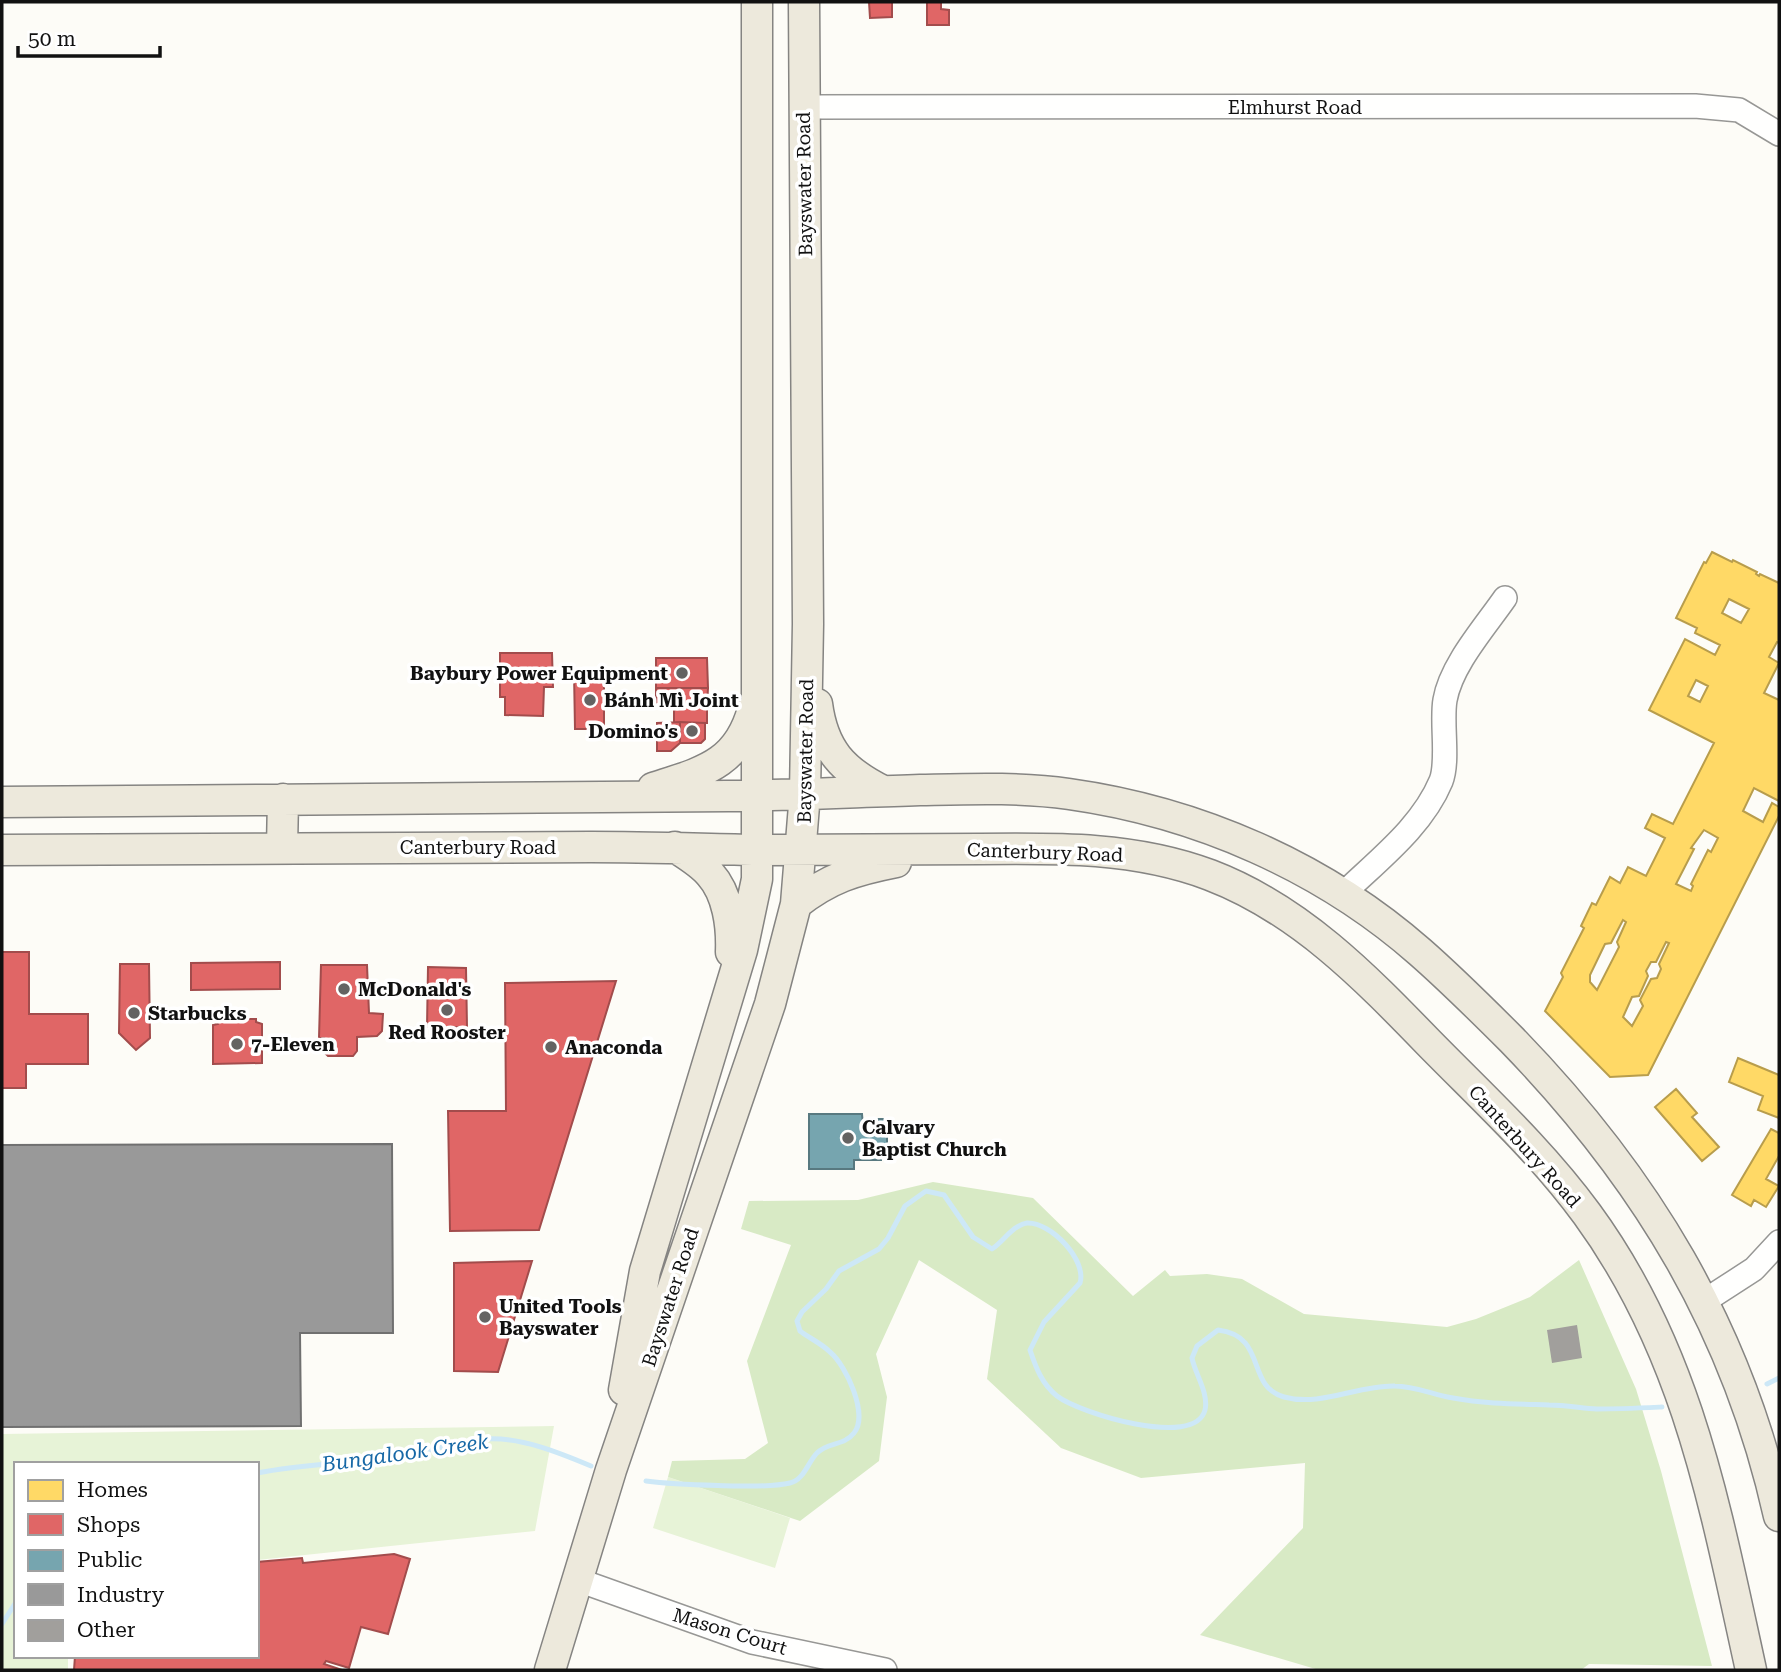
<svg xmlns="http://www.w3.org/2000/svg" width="1781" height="1672" viewBox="0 0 1781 1672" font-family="'Roboto Serif',serif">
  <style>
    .green { fill: #e7f3d7 }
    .forest { fill: #d8eac5 }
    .homes { fill: #ffd966; stroke: #b89d4c; stroke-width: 2; fill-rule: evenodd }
    .shops { fill: #e06666; stroke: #a24c4c; stroke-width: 2 }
    .public { fill: #76a5af; stroke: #587980; stroke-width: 2 }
    .industry { fill: #999; stroke: #707070; stroke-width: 2 }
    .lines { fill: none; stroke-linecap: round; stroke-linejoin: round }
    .stream { stroke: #cde8f7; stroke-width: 5 }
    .building { fill: #a19f9c }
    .minor-casing { stroke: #979795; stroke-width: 26 }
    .major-casing { stroke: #858482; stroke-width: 33 }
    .minor { stroke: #fffffe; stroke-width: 23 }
    .major { stroke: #ede9dc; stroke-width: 30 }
    .poi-dot { fill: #646362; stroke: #fff; stroke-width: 2.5 }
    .labels { text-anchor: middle; stroke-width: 7; stroke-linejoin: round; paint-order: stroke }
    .street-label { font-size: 19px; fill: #111; stroke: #fff }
    .poi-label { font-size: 19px; font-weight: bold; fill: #111; stroke: #fff; text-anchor: start }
    .water-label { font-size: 21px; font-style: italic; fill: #1768a6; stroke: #fff }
  </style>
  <rect width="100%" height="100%" fill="#fdfcf7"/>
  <path class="green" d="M 554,1426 L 535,1531 L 257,1560 L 257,1464 L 16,1464 L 16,1656 L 68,1656 L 68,1670 L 2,1670 L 2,1434 Z
    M 668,1477 L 790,1518 L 775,1568 L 653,1528 Z"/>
  <path class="forest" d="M 933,1182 L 1033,1198 L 1133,1296 L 1165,1270 L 1170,1276 L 1207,1274 L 1242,1279 L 1304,1314 L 1447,1327 L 1476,1319 L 1530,1297 L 1579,1260 L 1636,1389 L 1661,1471 L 1712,1666 L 1589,1664 L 1581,1670 L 1319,1670 L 1200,1635 L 1303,1528 L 1305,1463 L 1141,1478 L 1061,1448 L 987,1379 L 997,1310 L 919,1260 L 876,1354 L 887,1397 L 879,1461 L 800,1521 L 668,1477 L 672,1461 L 745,1459 L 768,1443 L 747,1361 L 791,1245 L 741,1229 L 749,1201 L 858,1200 Z"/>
  <path class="homes" d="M 1712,552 L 1732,562 L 1733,560 L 1757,572 L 1756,574 L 1759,576 L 1760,574 L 1779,583 L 1779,643 L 1777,642 L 1769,657 L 1779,663 L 1764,693 L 1779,700 L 1779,801 L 1754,788 L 1743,811 L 1763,822 L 1772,803 L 1779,807 L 1779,816 L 1648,1075 L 1610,1077 L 1545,1011 L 1563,977 L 1561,973 L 1584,928 L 1581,926 L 1592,903 L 1596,905 L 1610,877 L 1620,883 L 1628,867 L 1646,876 L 1665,838 L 1645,828 L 1652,814 L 1673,824 L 1714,743 L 1649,710 L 1685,639 L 1715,655 L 1720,645 L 1695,633 L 1697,628 L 1676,618 L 1704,562 L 1706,563 ZM 1729,599 L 1749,609 L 1741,623 L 1722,613 ZM 1696,680 L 1708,686 L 1700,702 L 1688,696 ZM 1704,830 L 1718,838 L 1711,852 L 1708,850 L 1691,884 L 1693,886 L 1691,891 L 1676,884 L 1694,849 L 1691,848 ZM 1623,920 L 1626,922 L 1617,942 L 1619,947 L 1597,990 L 1590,982 L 1590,975 L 1605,944 L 1611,943 ZM 1666,942 L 1669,943 L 1659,964 L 1661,969 L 1657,978 L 1651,979 L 1640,1000 L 1643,1006 L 1632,1026 L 1623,1017 L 1632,997 L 1639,996 L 1648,976 L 1646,971 L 1651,962 L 1656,962 Z
    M 1738,1058 L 1779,1075 L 1779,1118 L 1758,1110 L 1763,1096 L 1729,1082 Z
    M 1676,1089 L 1697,1113 L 1692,1117 L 1719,1147 L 1702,1161 L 1655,1107 Z
    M 1771,1129 L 1779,1133 L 1779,1156 L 1766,1179 L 1779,1186 L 1766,1207 L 1754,1200 L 1751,1206 L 1732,1195 Z"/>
  <path class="shops" d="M 869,2 L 892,2 L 892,17 L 870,18 Z
    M 927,2 L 941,2 L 941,9 L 949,10 L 949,25 L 927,25 Z
    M 500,653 L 552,653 L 553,687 L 544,687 L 543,716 L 505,715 L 505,697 L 500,697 Z
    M 656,658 L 707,658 L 708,688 L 656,688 Z
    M 574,672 L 604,672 L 604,729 L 575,729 Z
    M 656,688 L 708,688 L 707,706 L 656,705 Z
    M 674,705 L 707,706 L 707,723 L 674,722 Z
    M 680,722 L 705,723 L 705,739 L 701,743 L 680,743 Z
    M 680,722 L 680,743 L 671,751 L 657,751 L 657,723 Z
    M 2,952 L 29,952 L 29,1014 L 88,1014 L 88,1064 L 26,1064 L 26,1088 L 2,1088 Z
    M 280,962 L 280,989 L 191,990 L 191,963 Z
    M 120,964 L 149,964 L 150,1038 L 136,1050 L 119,1033 Z
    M 321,965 L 367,965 L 369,1013 L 383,1014 L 382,1031 L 377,1036 L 357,1037 L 357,1051 L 353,1056 L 328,1056 L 323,1051 L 324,1038 L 319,1038 Z
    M 428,967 L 466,968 L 467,1027 L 427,1027 Z
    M 616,981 L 539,1230 L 450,1231 L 448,1111 L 506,1111 L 505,983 Z
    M 218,1019 L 256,1019 L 256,1022 L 262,1024 L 262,1063 L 213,1064 L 213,1025 L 218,1024 Z
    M 532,1261 L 498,1372 L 454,1371 L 454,1263 Z
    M 394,1554 L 410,1559 L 388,1634 L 361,1627 L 349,1668 L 326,1661 L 324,1664 L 342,1670 L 74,1670 L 75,1656 L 257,1656 L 257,1562 L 302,1558 L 303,1563 Z"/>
  <path class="public" d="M 809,1114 L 862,1114 L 863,1126 L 878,1126 L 878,1119 L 887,1119 L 887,1149 L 881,1149 L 881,1160 L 854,1160 L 854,1169 L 809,1169 Z"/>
  <path class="industry" d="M 392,1144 L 393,1333 L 300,1333 L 301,1426 L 2,1427 L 2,1145 Z"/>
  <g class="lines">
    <path class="stream" d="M 1767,1384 L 1779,1378
      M 257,1473 C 305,1464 354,1463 402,1456 C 430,1451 459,1441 487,1439 C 521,1437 560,1453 591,1466
      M 646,1481 C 676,1485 706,1485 736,1486 C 753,1486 773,1487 790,1483 C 804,1480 808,1462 817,1453 C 828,1442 844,1446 854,1433 C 869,1415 846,1365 830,1352 C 821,1343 809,1338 800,1331 L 797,1321 L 802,1312 L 826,1289 L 839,1271 L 879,1249 L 888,1238 L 905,1206 L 926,1191 L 944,1195 L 973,1237 L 992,1249 C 1003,1242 1013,1225 1027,1223 C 1051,1222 1087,1260 1080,1283 L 1044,1322 L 1030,1350 C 1036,1368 1042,1384 1057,1396 C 1079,1413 1195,1449 1205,1410 C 1209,1393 1195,1374 1192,1358 L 1197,1346 L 1218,1330 C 1268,1336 1245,1386 1284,1397 C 1321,1407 1358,1385 1395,1386 C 1415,1386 1434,1395 1453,1398 C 1485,1404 1517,1404 1549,1405 C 1565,1405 1581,1408 1597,1409 C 1619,1409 1640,1408 1662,1407
      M 2,1624 L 16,1602"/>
  </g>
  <path class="building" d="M 1577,1325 L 1582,1358 L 1552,1363 L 1547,1330 Z"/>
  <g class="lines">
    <defs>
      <path id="minor" d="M 803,107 L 1695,106 L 1739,110 L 1779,134
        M 1343,894 C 1378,860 1422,827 1441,781 C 1449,761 1441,722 1445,700 C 1451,665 1485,627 1505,598
        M 1703,1302 L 1754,1269 L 1779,1242
        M 578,1580 L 752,1642 L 885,1670"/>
      <path id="major" d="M 817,704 C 823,750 843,771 883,791
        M 653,788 C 702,772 738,765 753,709
        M 2,802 L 728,796 C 792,795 856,792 920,790 C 969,789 1020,787 1069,794 C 1197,812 1322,866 1420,952 C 1452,980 1482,1010 1512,1040 C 1646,1178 1737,1328 1779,1516
        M 675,847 C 687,855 701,863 710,874 C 728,894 732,926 731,952
        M 282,848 L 283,799
        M 2,850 C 198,850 395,847 591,847 C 647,847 702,849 758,850 C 832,850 906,849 980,849 C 1058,848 1136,847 1210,875 C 1299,909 1364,976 1429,1043 C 1483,1098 1541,1151 1587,1214 C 1688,1352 1715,1507 1751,1670
        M 796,904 C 829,878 855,870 896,862
        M 624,1390 L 645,1271 L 742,950 L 757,879 L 757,2
        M 550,1670 L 611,1470 L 770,1004 L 796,904 L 805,793 L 808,624 L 804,2"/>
    </defs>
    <use href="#minor" class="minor-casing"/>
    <use href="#major" class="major-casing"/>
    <use href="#minor" class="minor"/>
    <use href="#major" class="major"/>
  </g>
  <g class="poi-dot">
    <circle cx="682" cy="673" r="7"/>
    <circle cx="590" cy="700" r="7"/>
    <circle cx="692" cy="731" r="7"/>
    <circle cx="344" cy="989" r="7"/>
    <circle cx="447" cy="1010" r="7"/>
    <circle cx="134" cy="1013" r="7"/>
    <circle cx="237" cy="1044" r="7"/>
    <circle cx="551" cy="1047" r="7"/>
    <circle cx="848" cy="1138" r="7"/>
    <circle cx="485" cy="1317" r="7"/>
  </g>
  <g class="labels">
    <g class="street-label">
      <text x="1295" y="114">Elmhurst Road</text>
      <text transform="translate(804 184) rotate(-91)" y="7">Bayswater Road</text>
      <text transform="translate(805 751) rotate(-89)" y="7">Bayswater Road</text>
      <text x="478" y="854">Canterbury Road</text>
      <text transform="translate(1045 852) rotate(2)" y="7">Canterbury Road</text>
      <text transform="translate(1525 1146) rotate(48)" y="7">Canterbury Road</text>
      <text transform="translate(670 1297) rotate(-72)" y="7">Bayswater Road</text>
      <text transform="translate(730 1631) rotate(17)" y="7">Mason Court</text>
    </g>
    <g class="poi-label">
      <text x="668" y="680" text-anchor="end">Baybury Power Equipment</text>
      <text x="604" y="707">Bánh Mì Joint</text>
      <text x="678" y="738" text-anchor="end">Domino's</text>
      <text x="358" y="996">McDonald's</text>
      <text x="148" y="1020">Starbucks</text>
      <text x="447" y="1039" text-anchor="middle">Red Rooster</text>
      <text x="251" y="1051">7-Eleven</text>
      <text x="565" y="1054">Anaconda</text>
      <text x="862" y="1134">Calvary<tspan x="862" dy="22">Baptist Church</tspan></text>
      <text x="499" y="1313">United Tools<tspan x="499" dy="22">Bayswater</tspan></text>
    </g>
    <g class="water-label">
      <text transform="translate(405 1453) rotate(-8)" y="7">Bungalook Creek</text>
    </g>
  </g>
  <rect width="1781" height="1672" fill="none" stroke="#111111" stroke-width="7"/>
  <rect x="14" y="1462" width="245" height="196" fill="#ffffff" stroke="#a0a0a0" stroke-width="2"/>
  <rect x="28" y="1480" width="35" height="21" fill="#ffd966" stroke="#a0a0a0" stroke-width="2"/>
  <text x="77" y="1497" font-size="21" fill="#111111">Homes</text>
  <rect x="28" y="1514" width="35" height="21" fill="#e06666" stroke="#a0a0a0" stroke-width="2"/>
  <text x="77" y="1532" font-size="21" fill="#111111">Shops</text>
  <rect x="28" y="1550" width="35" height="21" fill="#76a5af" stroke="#a0a0a0" stroke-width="2"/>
  <text x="77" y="1567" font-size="21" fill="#111111">Public</text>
  <rect x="28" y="1584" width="35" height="21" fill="#999999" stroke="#a0a0a0" stroke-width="2"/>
  <text x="77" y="1602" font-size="21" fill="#111111">Industry</text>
  <rect x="28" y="1620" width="35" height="21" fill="#a19f9c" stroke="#a0a0a0" stroke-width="2"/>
  <text x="77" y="1637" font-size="21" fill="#111111">Other</text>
  <path d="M18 46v10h142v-10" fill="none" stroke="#111111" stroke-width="3.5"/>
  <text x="28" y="46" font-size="21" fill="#111111" stroke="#ffffff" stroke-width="5" paint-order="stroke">50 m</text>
</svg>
